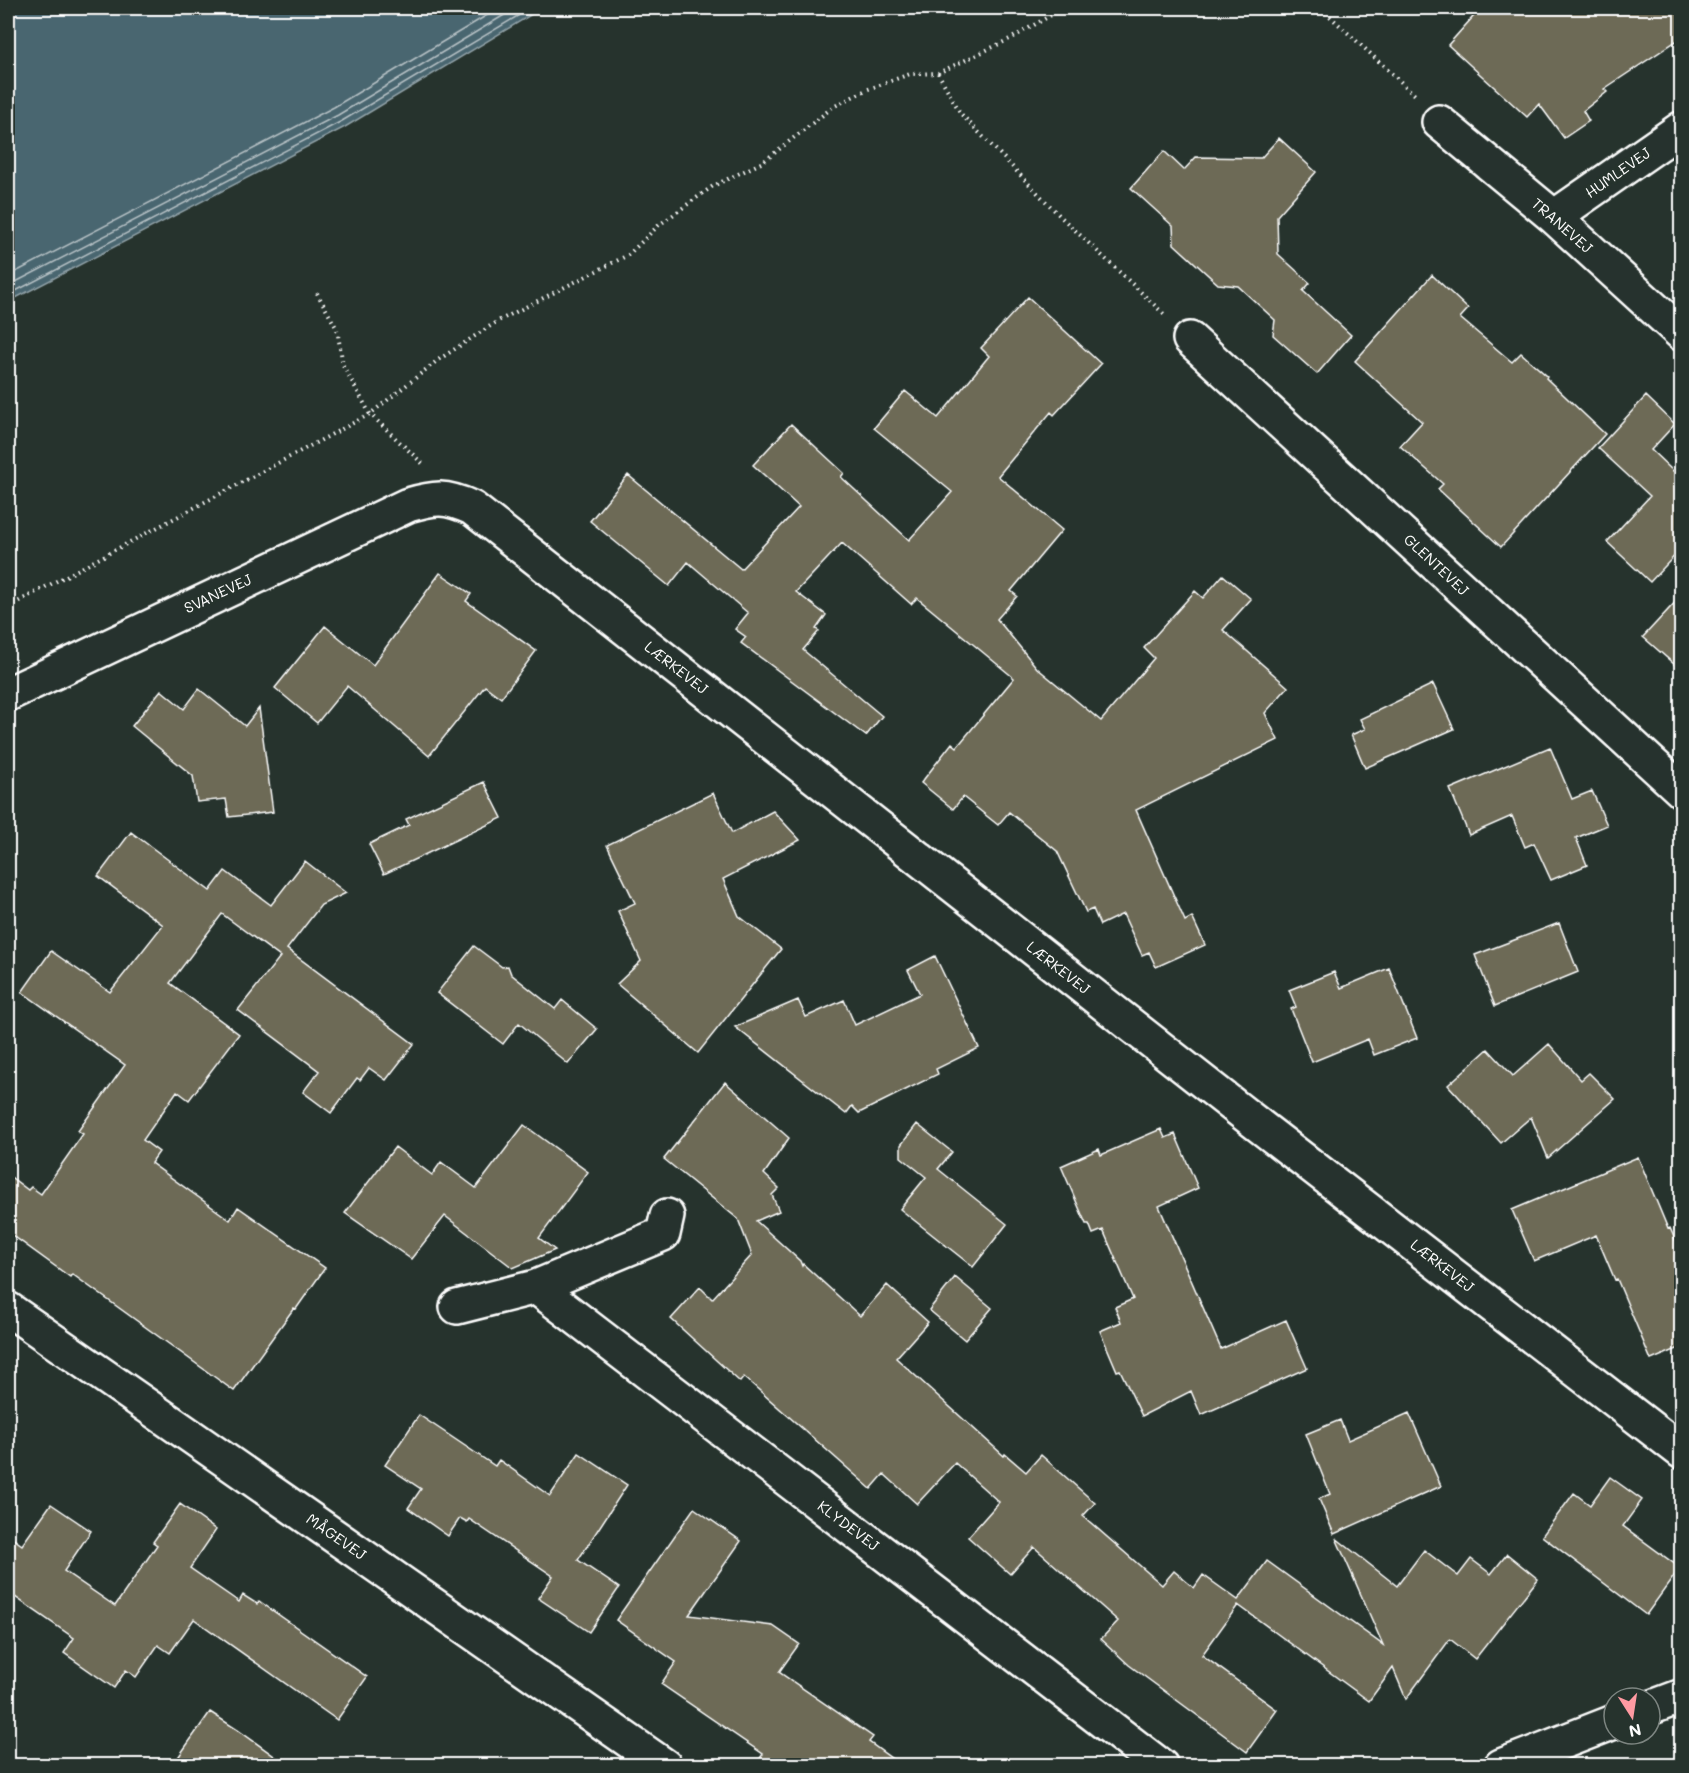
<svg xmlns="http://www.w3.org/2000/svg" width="1689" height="1773" viewBox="0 0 1689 1773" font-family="Mali,sans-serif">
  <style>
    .water { fill: #4a6670; stroke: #92a3a9; stroke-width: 1.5 }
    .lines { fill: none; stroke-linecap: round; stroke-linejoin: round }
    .shore { stroke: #b7c2c6; stroke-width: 1.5 }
    .building { fill: #6d6a56; stroke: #fff; stroke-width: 1.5 }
    .minor-casing { stroke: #fff; stroke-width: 38 }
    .tertiary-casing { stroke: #fff; stroke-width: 38 }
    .path { stroke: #fff; stroke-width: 4; stroke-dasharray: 1.5 4.5; stroke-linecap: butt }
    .minor { stroke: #26332d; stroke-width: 33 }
    .tertiary { stroke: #26332d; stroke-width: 33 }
    .labels { text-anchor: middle; stroke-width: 6; stroke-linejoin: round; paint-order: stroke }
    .street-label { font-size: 15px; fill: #fff; stroke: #26332d }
  </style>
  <rect width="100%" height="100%" fill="#26332d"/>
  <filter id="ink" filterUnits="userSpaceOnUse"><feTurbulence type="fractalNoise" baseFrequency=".0167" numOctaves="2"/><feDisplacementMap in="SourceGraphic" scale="12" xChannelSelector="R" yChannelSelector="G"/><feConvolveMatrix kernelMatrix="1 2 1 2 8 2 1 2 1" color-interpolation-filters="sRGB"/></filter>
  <g filter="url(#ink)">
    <path class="water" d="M 8,8 L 542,8 L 345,127 L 8,302 Z"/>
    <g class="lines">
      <path class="shore" d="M 8,276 L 334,107 L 499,8
        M 8,286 L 338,115 L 516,8
        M 8,295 L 342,121 L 531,8"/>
    </g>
    <path class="building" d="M 1481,8 L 1682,8 L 1682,37 L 1604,89 L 1607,92 L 1583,111 L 1589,121 L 1564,138 L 1539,104 L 1527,117 L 1448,45 Z
      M 1279,138 L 1316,172 L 1277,216 L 1278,254 L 1310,283 L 1303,291 L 1351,335 L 1317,374 L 1273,335 L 1275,320 L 1238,286 L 1218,284 L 1174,244 L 1173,226 L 1131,188 L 1164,151 L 1184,170 L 1196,157 L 1261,158 Z
      M 1432,275 L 1468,309 L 1460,318 L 1512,362 L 1521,353 L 1547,376 L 1546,378 L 1605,434 L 1501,547 L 1438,489 L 1443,484 L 1400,446 L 1422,422 L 1355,361 Z
      M 1028,297 L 1101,364 L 1054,415 L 1051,412 L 998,476 L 1062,530 L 1011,591 L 1017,596 L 997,619 L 1037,668 L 1101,721 L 1154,658 L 1144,648 L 1195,591 L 1203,598 L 1223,575 L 1251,599 L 1223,630 L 1288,687 L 1265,713 L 1278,740 L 1136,810 L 1185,921 L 1192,917 L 1205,945 L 1156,967 L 1149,952 L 1142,955 L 1123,914 L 1100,925 L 1093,909 L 1086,912 L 1057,851 L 1009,812 L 998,825 L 963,797 L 953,809 L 921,783 L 952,743 L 957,747 L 1014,678 L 917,598 L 911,604 L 842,543 L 796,592 L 826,615 L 816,629 L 819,631 L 803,650 L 882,716 L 866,736 L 741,643 L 746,637 L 735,629 L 748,613 L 688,562 L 669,586 L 590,521 L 628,475 L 741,569 L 799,507 L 753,465 L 791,424 L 844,473 L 841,477 L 909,540 L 952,492 L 874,428 L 905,391 L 938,418 L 989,356 L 981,348 Z
      M 1646,396 L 1675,424 L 1651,450 L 1673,471 L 1682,463 L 1682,548 L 1650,582 L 1607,542 L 1650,496 L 1598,448 Z
      M 440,573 L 471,594 L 466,601 L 536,651 L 501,698 L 485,686 L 429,756 L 347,686 L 317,723 L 275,688 L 325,626 L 373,665 Z
      M 1682,595 L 1682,671 L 1643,637 Z
      M 1433,684 L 1454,729 L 1365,768 L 1351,735 L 1365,729 L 1360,719 Z
      M 199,689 L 245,726 L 259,708 L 273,812 L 229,817 L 226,799 L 197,802 L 193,776 L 132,726 L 161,690 L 184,709 Z
      M 1550,747 L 1572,799 L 1592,791 L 1607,825 L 1576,838 L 1587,865 L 1551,880 L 1534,843 L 1525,847 L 1512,816 L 1469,835 L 1450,789 Z
      M 484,782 L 502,818 L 384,874 L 369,844 L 409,825 L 406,819 Z
      M 713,793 L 732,833 L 773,811 L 800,840 L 723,879 L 739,916 L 781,949 L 698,1053 L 617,984 L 641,961 L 618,911 L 635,903 L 607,845 Z
      M 131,832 L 210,891 L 225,871 L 271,905 L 305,861 L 346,893 L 321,905 L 287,949 L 414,1044 L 386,1080 L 369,1068 L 360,1080 L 357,1078 L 331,1113 L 303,1092 L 319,1071 L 238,1010 L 280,957 L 222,914 L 170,983 L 239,1034 L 189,1100 L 177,1091 L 143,1140 L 159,1152 L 151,1163 L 230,1220 L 238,1207 L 325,1268 L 296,1309 L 294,1308 L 234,1391 L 72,1274 L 70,1277 L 8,1232 L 8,1175 L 28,1190 L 31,1187 L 41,1194 L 83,1134 L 78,1131 L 125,1065 L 22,992 L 51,951 L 110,992 L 163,925 L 98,876 Z
      M 1559,923 L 1578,972 L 1495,1006 L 1475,955 Z
      M 474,946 L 502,967 L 508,966 L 511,974 L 555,1009 L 562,1000 L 597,1029 L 568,1064 L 519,1023 L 503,1044 L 437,993 Z
      M 935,956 L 979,1048 L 936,1069 L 938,1074 L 859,1113 L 852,1106 L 846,1114 L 735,1027 L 798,1000 L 806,1017 L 844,1000 L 855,1025 L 920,994 L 908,970 Z
      M 1389,968 L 1417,1038 L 1374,1055 L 1368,1039 L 1312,1062 L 1291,1009 L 1296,1007 L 1289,990 L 1334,972 L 1341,988 Z
      M 1549,1044 L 1581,1080 L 1589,1073 L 1615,1099 L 1548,1158 L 1531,1117 L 1501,1143 L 1448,1085 L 1488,1049 L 1513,1076 Z
      M 725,1082 L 789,1138 L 764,1174 L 779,1188 L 772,1195 L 779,1211 L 756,1221 L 800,1261 L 802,1266 L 803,1264 L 860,1316 L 887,1285 L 928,1322 L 896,1358 L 1004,1456 L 1005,1454 L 1026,1472 L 1041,1455 L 1095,1503 L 1083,1516 L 1162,1585 L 1174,1571 L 1194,1588 L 1203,1575 L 1238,1600 L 1267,1561 L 1383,1645 L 1336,1538 L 1397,1586 L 1424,1550 L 1458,1576 L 1471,1559 L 1491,1574 L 1507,1554 L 1538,1579 L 1475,1659 L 1450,1639 L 1406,1699 L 1393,1668 L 1369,1701 L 1238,1605 L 1202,1655 L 1277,1710 L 1247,1752 L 1129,1665 L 1101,1639 L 1118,1621 L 1034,1547 L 1010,1574 L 968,1537 L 999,1502 L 955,1463 L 917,1504 L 884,1474 L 871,1489 L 744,1377 L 740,1382 L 671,1319 L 700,1287 L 712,1299 L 752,1255 L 738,1219 L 664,1159 Z
      M 917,1124 L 952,1152 L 938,1169 L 1007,1224 L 973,1267 L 900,1209 L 926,1177 L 901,1157 L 901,1145 Z
      M 524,1125 L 588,1172 L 539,1238 L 555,1250 L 513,1268 L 445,1216 L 411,1259 L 345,1213 L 395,1147 L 432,1175 L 441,1162 L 476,1188 Z
      M 1161,1129 L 1165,1138 L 1175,1134 L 1198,1188 L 1159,1206 L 1221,1349 L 1286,1320 L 1307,1368 L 1201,1415 L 1191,1391 L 1142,1416 L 1120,1370 L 1117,1371 L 1100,1331 L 1121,1322 L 1115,1307 L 1133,1299 L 1103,1230 L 1093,1234 L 1089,1224 L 1086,1224 L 1061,1166 L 1099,1149 L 1101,1155 Z
      M 1638,1157 L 1668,1229 L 1670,1228 L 1682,1255 L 1682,1347 L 1651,1360 L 1617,1279 L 1615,1280 L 1596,1235 L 1534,1261 L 1512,1210 Z
      M 955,1277 L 992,1308 L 965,1340 L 929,1310 Z
      M 1409,1413 L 1441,1486 L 1334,1534 L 1319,1499 L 1330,1494 L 1306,1434 L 1340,1420 L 1348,1440 Z
      M 419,1415 L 495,1466 L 499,1460 L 550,1496 L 579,1453 L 627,1485 L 578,1560 L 619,1588 L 589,1632 L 538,1598 L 553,1576 L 469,1519 L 467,1522 L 460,1518 L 448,1536 L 408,1508 L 421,1489 L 385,1465 Z
      M 1610,1477 L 1642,1500 L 1623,1526 L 1680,1568 L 1646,1615 L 1542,1536 L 1574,1493 L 1590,1505 Z
      M 51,1504 L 91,1531 L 64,1571 L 115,1606 L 157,1545 L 153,1542 L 180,1504 L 216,1530 L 190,1568 L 239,1602 L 243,1595 L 257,1604 L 259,1601 L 367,1677 L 337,1720 L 194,1619 L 170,1653 L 158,1645 L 136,1677 L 126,1670 L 114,1688 L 64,1653 L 74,1638 L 8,1592 L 8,1535 L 22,1545 Z
      M 694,1508 L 741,1541 L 689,1615 L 773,1626 L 799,1644 L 779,1672 L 873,1737 L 869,1742 L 902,1766 L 755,1766 L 763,1754 L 661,1684 L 676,1662 L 616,1620 Z
      M 210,1712 L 238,1730 L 288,1766 L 172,1766 Z"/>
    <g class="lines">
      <defs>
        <path id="minor" d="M 1439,122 L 1554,217 L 1682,334
          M 1554,217 L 1682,128
          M 1190,339 L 1682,791
          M 8,694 L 408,505 C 436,497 445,496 472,508 L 1252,1120 L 1682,1452
          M 536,1287 L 1161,1766
          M 457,1307 L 536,1287 L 663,1234 L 667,1216
          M 8,1309 L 665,1766"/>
        <path id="tertiary" d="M 1650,1708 L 1682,1696
          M 1501,1766 L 1614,1722"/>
      </defs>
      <use href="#minor" class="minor-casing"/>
      <use href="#tertiary" class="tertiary-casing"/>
      <path class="path" d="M 1321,8 L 1415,95
        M 938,73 L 961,114 L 1061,217 L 1164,314
        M 317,293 L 337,329 L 343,365 L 370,414 L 423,464
        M 8,607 L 370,414 L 438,360 L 498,321 L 628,255 L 659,225 L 713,186 L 763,162 L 833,107 L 866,90 L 910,74 L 938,73 L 1012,38 L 1063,8"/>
      <use href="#minor" class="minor"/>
      <use href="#tertiary" class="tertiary"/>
    </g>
  </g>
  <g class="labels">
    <g class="street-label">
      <text transform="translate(1618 173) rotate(-35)" y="5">HUMLEVEJ</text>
      <text transform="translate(1562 226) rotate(41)" y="5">TRANEVEJ</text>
      <text transform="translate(1436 565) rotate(43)" y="5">GLENTEVEJ</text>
      <text transform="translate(218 594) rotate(-25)" y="5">SVANEVEJ</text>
      <text transform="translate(676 668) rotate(38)" y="5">LÆRKEVEJ</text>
      <text transform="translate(1058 968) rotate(38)" y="5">LÆRKEVEJ</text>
      <text transform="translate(1442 1266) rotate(38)" y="5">LÆRKEVEJ</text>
      <text transform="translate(848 1526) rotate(37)" y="5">KLYDEVEJ</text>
      <text transform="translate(336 1537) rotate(35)" y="5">MÅGEVEJ</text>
    </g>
  </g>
  <rect width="1689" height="1773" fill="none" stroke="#26332d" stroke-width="30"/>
  <rect x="15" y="15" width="1659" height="1743" fill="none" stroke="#fff" stroke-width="2" filter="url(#ink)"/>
  <g transform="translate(1632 1716) rotate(168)"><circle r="28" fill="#26332d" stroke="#7d8581" stroke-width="1.5"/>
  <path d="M0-4.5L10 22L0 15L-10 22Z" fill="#ff9aa2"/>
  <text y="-9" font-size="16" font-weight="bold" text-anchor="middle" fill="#ffffff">N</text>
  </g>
</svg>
